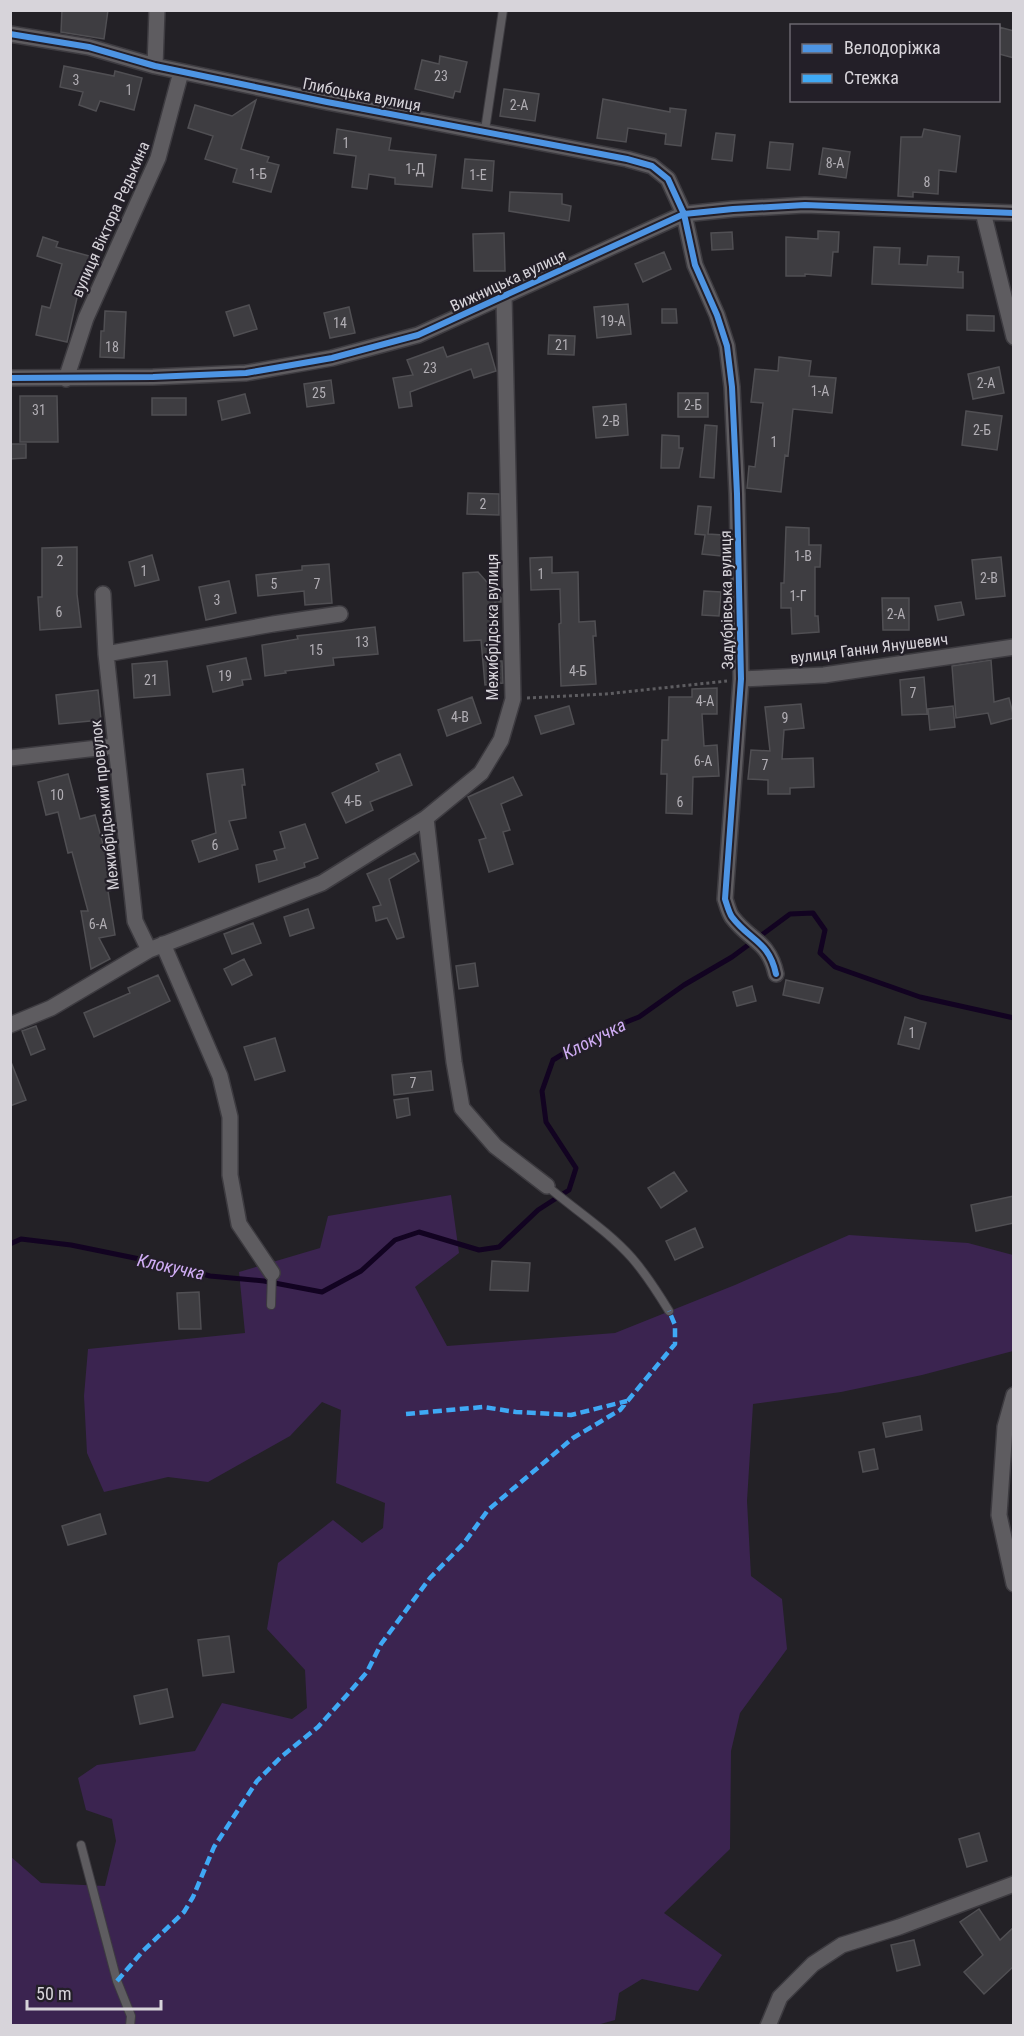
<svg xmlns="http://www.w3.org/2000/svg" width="1024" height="2036" viewBox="0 0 1024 2036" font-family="'Roboto Condensed',sans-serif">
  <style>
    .green { fill: #3b2450 }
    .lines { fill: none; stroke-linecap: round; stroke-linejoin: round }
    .stream { stroke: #120321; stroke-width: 5 }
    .building { fill: #3e3d41; stroke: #504f53; stroke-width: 1.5 }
    .service-casing { stroke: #3d3b40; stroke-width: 10 }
    .minor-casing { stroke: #3d3b40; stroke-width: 18 }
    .path { stroke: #5e5d61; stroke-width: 3; stroke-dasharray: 3 3; stroke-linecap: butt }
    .service { stroke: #5e5c60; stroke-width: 8 }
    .minor { stroke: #5e5c60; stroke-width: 15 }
    .quiet { stroke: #3fa9f5; stroke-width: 4.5; stroke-dasharray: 9 4.5; stroke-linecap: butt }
    .cycleway-casing { stroke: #231f28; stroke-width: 10 }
    .cycleway { stroke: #4d94e3; stroke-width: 6 }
    .labels { text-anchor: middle; stroke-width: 4.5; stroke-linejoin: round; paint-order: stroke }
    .number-label { font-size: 14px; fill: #b1aeb4 }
    .street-label { font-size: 16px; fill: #d7d4da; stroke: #231f28 }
    .water-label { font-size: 18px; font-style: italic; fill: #d0adf5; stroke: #231f28 }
  </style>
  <rect width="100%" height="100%" fill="#232126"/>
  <path class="green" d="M 451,1195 L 459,1253 L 415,1287 L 447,1346 L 615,1333 L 735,1285 L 849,1235 L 968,1243 L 1013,1255 L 1013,1351 L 922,1375 L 841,1392 L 753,1404 L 747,1501 L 751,1576 L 782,1599 L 787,1649 L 740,1713 L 731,1751 L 730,1849 L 664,1913 L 722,1955 L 698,1991 L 642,1979 L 619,1993 L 615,2020 L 597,2025 L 11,2025 L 10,1856 L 41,1883 L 105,1886 L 116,1841 L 112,1819 L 86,1810 L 78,1778 L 97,1765 L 195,1751 L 222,1703 L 292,1719 L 307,1708 L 305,1670 L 267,1629 L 278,1563 L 333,1520 L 362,1543 L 383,1528 L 385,1503 L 336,1483 L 341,1410 L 322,1402 L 290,1436 L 208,1482 L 168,1477 L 104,1492 L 87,1453 L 84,1396 L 88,1349 L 245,1333 L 239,1272 L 320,1248 L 328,1216 Z"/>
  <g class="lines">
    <path class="stream" d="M 10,1244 L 21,1239 L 71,1245 L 169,1265 L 210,1276 L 264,1281 L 322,1292 L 361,1271 L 395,1240 L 419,1232 L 479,1250 L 499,1247 L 538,1210 L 569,1190 L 576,1168 L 546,1122 L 542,1091 L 553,1060 L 596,1034 L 639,1017 L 684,985 L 732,957 L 790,914 L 813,913 L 825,930 L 820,953 L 835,967 L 920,997 L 1014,1018"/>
  </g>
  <path class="building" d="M 62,10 L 108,10 L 104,39 L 61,32 Z
    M 999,27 L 1014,31 L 1014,58 L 999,54 Z
    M 440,56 L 467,62 L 460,92 L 455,91 L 453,98 L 415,89 L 422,60 L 439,64 Z
    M 64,66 L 114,76 L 115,71 L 142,78 L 134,110 L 100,101 L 96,111 L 79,105 L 83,92 L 60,87 Z
    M 504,89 L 539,94 L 535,121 L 500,116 Z
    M 603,99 L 670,112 L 670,108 L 686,110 L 681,146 L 665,144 L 666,134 L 628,128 L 626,142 L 597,138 Z
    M 256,100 L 241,149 L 269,157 L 267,162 L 279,165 L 271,192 L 233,182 L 237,169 L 205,159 L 213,136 L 188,128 L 195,105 L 232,116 Z
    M 337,129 L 391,138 L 389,150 L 436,155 L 432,187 L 395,184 L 395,178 L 369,174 L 367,189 L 352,187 L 356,156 L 334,153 Z
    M 924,129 L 960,136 L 956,172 L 939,170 L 938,194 L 913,192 L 913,197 L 898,196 L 901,137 L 922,137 Z
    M 716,133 L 735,135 L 732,161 L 712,159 Z
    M 770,142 L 793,144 L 790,170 L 767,168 Z
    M 823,148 L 850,152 L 846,178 L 819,174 Z
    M 465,159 L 494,161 L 492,191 L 462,188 Z
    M 510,192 L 562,194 L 562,204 L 571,206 L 569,221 L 509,211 Z
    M 818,231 L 839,232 L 838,252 L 833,252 L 831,276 L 805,274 L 805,276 L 786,276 L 786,237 L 818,239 Z
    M 732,232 L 733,249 L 712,250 L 711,233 Z
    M 504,233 L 505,271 L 474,271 L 473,234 Z
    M 43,237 L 58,242 L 56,247 L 93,257 L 84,290 L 79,289 L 67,342 L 36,335 L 42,306 L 50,308 L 62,264 L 37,256 Z
    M 874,247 L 900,248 L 899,264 L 927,265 L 928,256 L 959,257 L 958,272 L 963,272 L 963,288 L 872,284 Z
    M 664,252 L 671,269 L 643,282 L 635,264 Z
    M 628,304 L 631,334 L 597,338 L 594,307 Z
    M 249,305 L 257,329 L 234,336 L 226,312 Z
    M 349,307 L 355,333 L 330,338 L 324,313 Z
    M 662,309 L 676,309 L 677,323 L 662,323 Z
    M 105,311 L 126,312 L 124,358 L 100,357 L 101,331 L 104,331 Z
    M 967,315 L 994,316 L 994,331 L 967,330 Z
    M 549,335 L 575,336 L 574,355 L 548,354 Z
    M 488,343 L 496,371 L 474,378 L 471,369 L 410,392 L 412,406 L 399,408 L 393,378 L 413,375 L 407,360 L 443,347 L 447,357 Z
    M 779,357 L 811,361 L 809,376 L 836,378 L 832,413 L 793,409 L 788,456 L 785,455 L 781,492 L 747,488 L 749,466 L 755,467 L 763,403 L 751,402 L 755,369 L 778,371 Z
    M 999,367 L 1004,393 L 973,399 L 968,374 Z
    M 331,380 L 334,403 L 307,407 L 304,384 Z
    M 678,393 L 708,393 L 708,417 L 678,417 Z
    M 245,394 L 250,413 L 222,420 L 218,401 Z
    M 20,396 L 57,396 L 58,442 L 20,442 Z
    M 152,398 L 186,398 L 186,415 L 152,415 Z
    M 626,404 L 628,435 L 596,438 L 593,407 Z
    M 966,411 L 1002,416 L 997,450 L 962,445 Z
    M 705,425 L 717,426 L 714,478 L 700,477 Z
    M 662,435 L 679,436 L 679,448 L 683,448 L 679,468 L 661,468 Z
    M 10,444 L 26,444 L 26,458 L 10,459 Z
    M 468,493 L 499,494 L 499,515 L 467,514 Z
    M 698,506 L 711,507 L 708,534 L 723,535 L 721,556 L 702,554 L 705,535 L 695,534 Z
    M 786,527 L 809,528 L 809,545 L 821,545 L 820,567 L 815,567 L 815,616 L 818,616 L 819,632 L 792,634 L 791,608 L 781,608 L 781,583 L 784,583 Z
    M 77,547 L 77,594 L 81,627 L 40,630 L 38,597 L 42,597 L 42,548 Z
    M 152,555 L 159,580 L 135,586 L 129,562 Z
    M 552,557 L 552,573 L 578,572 L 579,622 L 595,621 L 596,636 L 593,636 L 596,684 L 561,686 L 559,624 L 561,623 L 560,589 L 531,590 L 530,558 Z
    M 1001,557 L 1005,596 L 976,599 L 972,560 Z
    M 329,564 L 332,603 L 305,605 L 304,591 L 258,596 L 256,575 L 302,570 L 302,566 Z
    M 478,572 L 501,598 L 501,602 L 495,602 L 498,661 L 502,661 L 503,683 L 485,685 L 481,640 L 464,641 L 463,573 Z
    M 229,581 L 236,613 L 206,620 L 199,587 Z
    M 704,591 L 721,592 L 719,616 L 702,615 Z
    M 882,598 L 909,598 L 909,630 L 883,630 Z
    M 961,602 L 964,615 L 938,620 L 935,606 Z
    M 375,627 L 378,654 L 333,658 L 334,665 L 285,671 L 286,673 L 265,676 L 262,645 L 298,639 L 297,636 Z
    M 246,658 L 251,679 L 242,680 L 243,685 L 213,692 L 207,666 Z
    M 991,660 L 994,702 L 1009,698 L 1014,718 L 991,724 L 988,713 L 956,718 L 952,666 Z
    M 167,661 L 170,695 L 134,698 L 132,664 Z
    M 924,677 L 927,714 L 902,715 L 900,680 Z
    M 717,688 L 717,714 L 702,714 L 704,746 L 717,745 L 719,776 L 693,777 L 692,814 L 666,813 L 667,774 L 661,774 L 662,740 L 668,740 L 669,697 L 692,697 L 692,689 Z
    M 98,690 L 101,720 L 59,724 L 56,695 Z
    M 472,697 L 481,723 L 447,736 L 438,710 Z
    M 801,704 L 804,728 L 784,730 L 782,759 L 813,758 L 814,787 L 790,788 L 790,794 L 768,794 L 768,780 L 748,779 L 751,750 L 770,751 L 765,707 Z
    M 569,706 L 574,724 L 541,734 L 535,716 Z
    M 953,706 L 955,727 L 930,730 L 928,709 Z
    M 400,754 L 412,785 L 370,802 L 373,810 L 346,823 L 332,793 L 379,771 L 376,764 Z
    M 243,769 L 245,785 L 242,785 L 246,818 L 229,821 L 238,849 L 199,862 L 192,841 L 216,833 L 207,774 Z
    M 68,774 L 80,819 L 95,815 L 106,855 L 109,854 L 118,889 L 108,891 L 115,935 L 99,938 L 110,959 L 91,969 L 81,911 L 88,911 L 72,852 L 68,853 L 58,812 L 46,815 L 38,782 Z
    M 513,777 L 522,795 L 501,804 L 510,830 L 503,832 L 513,864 L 489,872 L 479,840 L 486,838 L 468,797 Z
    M 305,824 L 318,858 L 304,863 L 305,867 L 259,882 L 256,865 L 277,860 L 274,851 L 285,848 L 280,832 Z
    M 415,853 L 419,861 L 389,879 L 404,937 L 397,939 L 387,918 L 376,921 L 373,907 L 381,905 L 367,874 Z
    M 308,909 L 314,928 L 290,936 L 284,917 Z
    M 253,923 L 261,943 L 232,954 L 224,934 Z
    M 244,959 L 252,975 L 232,985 L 224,969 Z
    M 475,963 L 478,986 L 459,989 L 456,966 Z
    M 158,975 L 170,1001 L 94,1037 L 84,1013 L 130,993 L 128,988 Z
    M 786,980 L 823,988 L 819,1003 L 783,995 Z
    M 752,986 L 756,1001 L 737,1006 L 733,992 Z
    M 905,1017 L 926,1023 L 919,1049 L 898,1044 Z
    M 36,1026 L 45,1049 L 31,1055 L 22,1031 Z
    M 275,1038 L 285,1071 L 255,1080 L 244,1047 Z
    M 11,1062 L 26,1100 L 10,1106 L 10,1063 Z
    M 431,1071 L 433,1090 L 394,1095 L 392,1075 Z
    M 408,1098 L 410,1115 L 397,1118 L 394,1100 Z
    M 674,1172 L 687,1191 L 661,1208 L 648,1188 Z
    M 1014,1196 L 1014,1223 L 976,1231 L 971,1205 Z
    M 695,1228 L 703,1247 L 675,1260 L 666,1241 Z
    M 492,1261 L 530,1263 L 528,1291 L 490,1290 Z
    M 199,1292 L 201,1329 L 179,1329 L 177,1293 Z
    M 920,1416 L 922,1430 L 886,1437 L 883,1423 Z
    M 874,1449 L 878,1469 L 863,1472 L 859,1452 Z
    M 100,1514 L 106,1534 L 68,1545 L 62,1526 Z
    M 229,1636 L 234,1672 L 203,1676 L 198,1640 Z
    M 167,1689 L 173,1717 L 140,1724 L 134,1696 Z
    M 979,1833 L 987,1861 L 967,1867 L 959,1839 Z
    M 979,1909 L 1000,1940 L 1014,1927 L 1014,1966 L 984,1994 L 964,1972 L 983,1955 L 960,1922 Z
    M 914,1940 L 920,1965 L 897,1971 L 891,1945 Z"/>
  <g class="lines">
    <defs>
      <path id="service" d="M 485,130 L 503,10
        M 547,1186 C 575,1210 607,1230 632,1258 C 646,1274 658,1293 669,1311
        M 271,1305 L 272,1273
        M 81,1845 L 117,1981 L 131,2016 L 130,2026"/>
      <path id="minor" d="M 10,34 L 89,47 L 155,66 L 327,102 L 627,159 L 652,166 L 668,179 L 684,214 L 695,265 L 717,315 L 727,346 L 732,387 L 737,494 L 741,679 L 725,899 C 727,905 729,913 732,917 C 750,941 769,941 776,974
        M 155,66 L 157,10
        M 983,212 L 1014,337
        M 10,378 L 153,377 L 246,373 L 332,358 L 418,335 L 684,214 L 733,209 L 805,205 L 1014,213
        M 66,379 L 86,318 L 158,158 L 181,72
        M 103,594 L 106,654 L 135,921 L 149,950
        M 106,654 L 273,624 L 340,614
        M 741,679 L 824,675 L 1014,647
        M 10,758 L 115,746
        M 426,818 L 444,978 L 454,1062 L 462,1108 L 495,1146 L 547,1186
        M 163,944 L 220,1076 L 230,1117 L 230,1175 L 239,1224 L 272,1273
        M 10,1025 L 51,1008 L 149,950 L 322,883 L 426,818 L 481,773 L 501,740 L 513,699 L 504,296
        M 1014,1395 L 1005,1427 L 999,1515 L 1014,1584
        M 768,2026 L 780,1997 L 813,1964 L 842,1945 L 899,1927 L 1014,1884"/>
    </defs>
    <use href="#service" class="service-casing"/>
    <use href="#minor" class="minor-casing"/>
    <path class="path" d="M 527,698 L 606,694 L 727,681"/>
    <use href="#service" class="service"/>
    <use href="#minor" class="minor"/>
    <path class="quiet" d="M 406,1414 L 483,1407 L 516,1412 L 571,1415 L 627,1401
      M 117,1981 L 143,1951 L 184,1912 L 193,1897 L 214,1847 L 257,1781 L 281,1757 L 318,1727 L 347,1695 L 367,1672 L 381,1644 L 430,1578 L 464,1543 L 488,1510 L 573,1438 L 620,1410 L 675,1344 L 675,1325 L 669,1311"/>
    <defs>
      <path id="cycleway" d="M 10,34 L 89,47 L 155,66 L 327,102 L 627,159 L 652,166 L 668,179 L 684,214 L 695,265 L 717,315 L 727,346 L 732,387 L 737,494 L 741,679 L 725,899 C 727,905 729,913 732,917 C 750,941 769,941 776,974
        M 10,378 L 153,377 L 246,373 L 332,358 L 418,335 L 684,214 L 733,209 L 805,205 L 1014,213"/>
    </defs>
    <use href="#cycleway" class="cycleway-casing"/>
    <use href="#cycleway" class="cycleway"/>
  </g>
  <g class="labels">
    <g class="number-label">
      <text x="441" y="81">23</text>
      <text x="76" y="85">3</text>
      <text x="129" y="95">1</text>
      <text x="519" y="110">2-А</text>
      <text x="346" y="148">1</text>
      <text x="835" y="168">8-А</text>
      <text x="415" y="174">1-Д</text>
      <text x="258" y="179">1-Б</text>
      <text x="478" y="180">1-Е</text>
      <text x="927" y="187">8</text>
      <text x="613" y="326">19-А</text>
      <text x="340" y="328">14</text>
      <text x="562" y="350">21</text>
      <text x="112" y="352">18</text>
      <text x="430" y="373">23</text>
      <text x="986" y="388">2-А</text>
      <text x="820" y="396">1-А</text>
      <text x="319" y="398">25</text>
      <text x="693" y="410">2-Б</text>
      <text x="39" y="415">31</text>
      <text x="611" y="426">2-В</text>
      <text x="982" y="435">2-Б</text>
      <text x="774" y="447">1</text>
      <text x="483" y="509">2</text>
      <text x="803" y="561">1-В</text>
      <text x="60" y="566">2</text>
      <text x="144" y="576">1</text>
      <text x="541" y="579">1</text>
      <text x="989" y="583">2-В</text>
      <text x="274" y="589">5</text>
      <text x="317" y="589">7</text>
      <text x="798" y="601">1-Г</text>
      <text x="217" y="605">3</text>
      <text x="59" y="617">6</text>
      <text x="896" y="619">2-А</text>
      <text x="362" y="647">13</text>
      <text x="316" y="655">15</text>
      <text x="578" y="676">4-Б</text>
      <text x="225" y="681">19</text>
      <text x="151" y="685">21</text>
      <text x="913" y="698">7</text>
      <text x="705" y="706">4-А</text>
      <text x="460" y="722">4-В</text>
      <text x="785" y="723">9</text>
      <text x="703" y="766">6-А</text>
      <text x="765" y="770">7</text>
      <text x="57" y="800">10</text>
      <text x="353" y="806">4-Б</text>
      <text x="680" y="807">6</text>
      <text x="215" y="850">6</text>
      <text x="98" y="929">6-А</text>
      <text x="912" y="1038">1</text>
      <text x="413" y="1088">7</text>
    </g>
    <g class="street-label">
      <text transform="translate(362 94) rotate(11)" y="6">Глибоцька вулиця</text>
      <text transform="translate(110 219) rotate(-66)" y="6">вулиця Віктора Редькина</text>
      <text transform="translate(508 280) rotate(-25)" y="6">Вижницька вулиця</text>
      <text transform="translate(726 600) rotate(-91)" y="6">Задубрівська вулиця</text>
      <text transform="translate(492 627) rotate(-90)" y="6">Межибрідська вулиця</text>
      <text transform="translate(869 648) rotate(-7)" y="6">вулиця Ганни Янушевич</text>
      <text transform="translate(104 805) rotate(-96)" y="6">Межибрідський провулок</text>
    </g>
    <g class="water-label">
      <text transform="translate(594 1039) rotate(-27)" y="6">Клокучка</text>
      <text transform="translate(171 1267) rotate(12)" y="6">Клокучка</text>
    </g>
  </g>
  <rect width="1024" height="2036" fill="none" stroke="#d7d4da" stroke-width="24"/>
  <rect x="790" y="24" width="210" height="78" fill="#231f28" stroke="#6b676f" stroke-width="1.5"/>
  <rect x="802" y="44" width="30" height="9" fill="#4d94e3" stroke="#6b676f" stroke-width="1.5"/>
  <text x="844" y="54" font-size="18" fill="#d7d4da">Велодоріжка</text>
  <rect x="802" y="74" width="30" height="9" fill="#3fa9f5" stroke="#6b676f" stroke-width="1.5"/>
  <text x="844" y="84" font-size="18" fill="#d7d4da">Стежка</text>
  <path d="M27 2000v9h134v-9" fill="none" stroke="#d7d4da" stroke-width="3"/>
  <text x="36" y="2000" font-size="18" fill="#d7d4da" stroke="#231f28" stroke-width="4.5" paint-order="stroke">50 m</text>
</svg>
